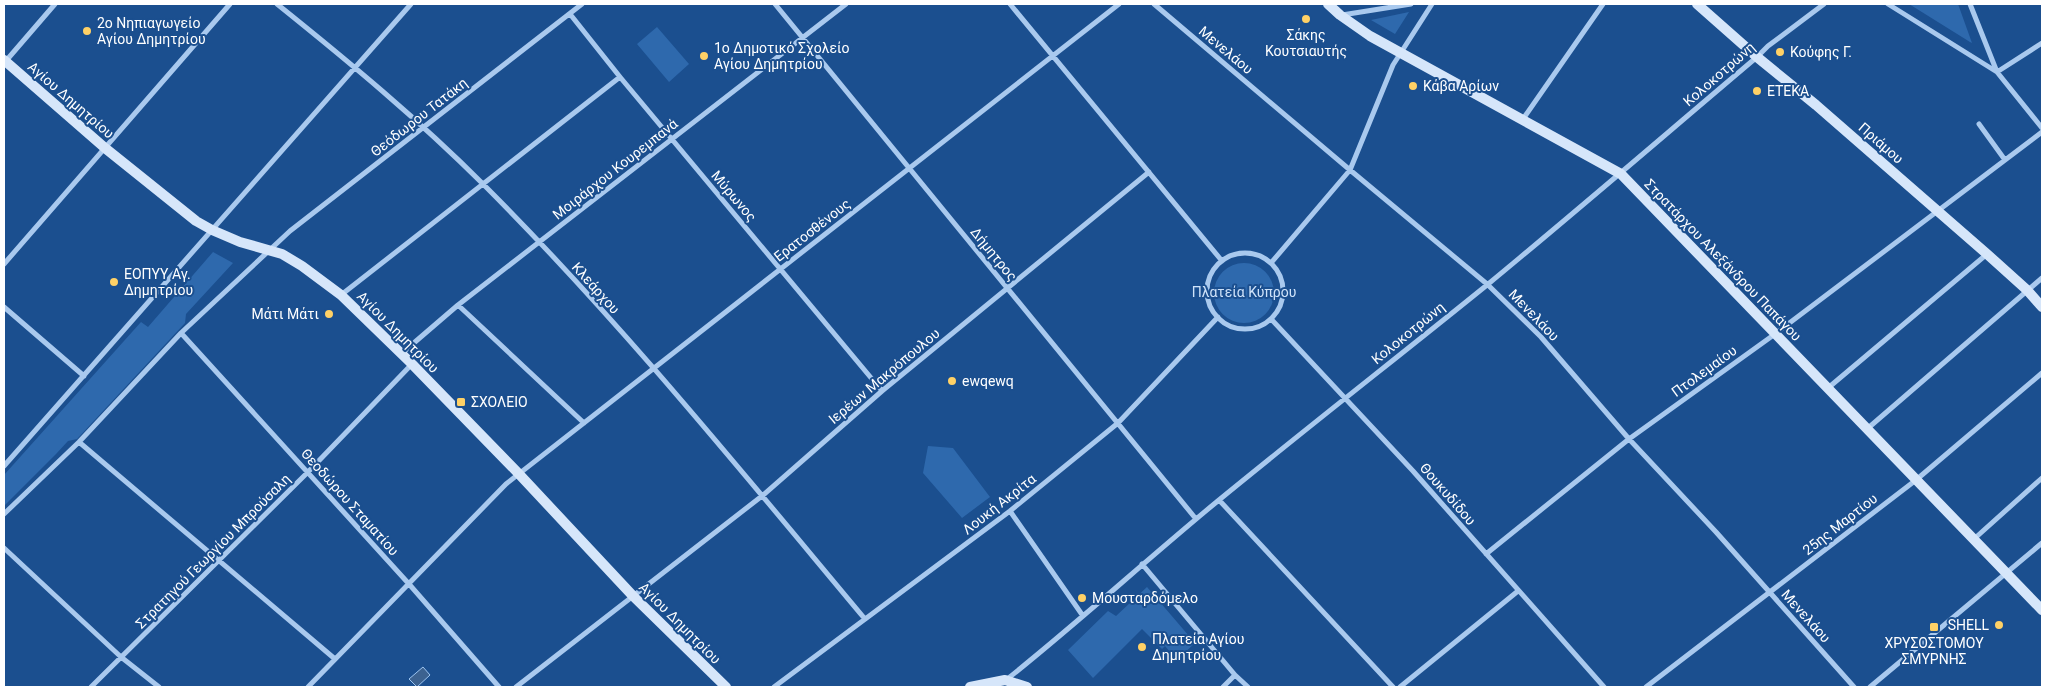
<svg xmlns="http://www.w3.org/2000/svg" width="2046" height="691" viewBox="0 0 2046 691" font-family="Roboto,sans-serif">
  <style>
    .green { fill: #2e69ad }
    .water { fill: #3c6290; stroke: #9cc4f0 }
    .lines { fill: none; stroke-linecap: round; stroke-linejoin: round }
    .street { stroke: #a9c9ee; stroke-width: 5 }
    .secondary { stroke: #d6e6fa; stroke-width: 10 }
    .poi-dot { fill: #ffd166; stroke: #1b4f8f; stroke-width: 2 }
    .labels { text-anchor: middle; stroke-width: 4; stroke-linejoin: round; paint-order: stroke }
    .poi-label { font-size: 14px; fill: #fff; stroke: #1b4f8f; text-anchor: start }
    .street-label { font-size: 14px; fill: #fff; stroke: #1b4f8f }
    .park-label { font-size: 14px; fill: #cfe3fa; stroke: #1b4f8f }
  </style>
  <rect width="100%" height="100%" fill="#1b4f8f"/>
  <path class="green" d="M 1909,4 L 1958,4 L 1972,43 L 1970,42 Z
    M 1409,12 L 1395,34 L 1371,20 Z
    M 657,27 L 689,64 L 669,82 L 637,44 Z
    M 213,252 L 233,263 L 186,314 L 185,323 L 77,439 L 68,441 L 56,454 L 4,506 L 4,475 L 141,322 L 148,327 Z
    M1214 293a30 30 0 1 1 60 0a30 30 0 1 1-60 0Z
    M 928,446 L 953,448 L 990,497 L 962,518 L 923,473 Z
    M 1147,587 L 1195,643 L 1182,655 L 1180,653 L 1175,658 L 1165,646 L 1162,649 L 1142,629 L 1093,678 L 1068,650 L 1108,611 L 1116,616 Z"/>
  <path class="water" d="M 423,667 L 430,675 L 417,687 L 409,679 Z"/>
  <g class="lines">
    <path class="street" d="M 277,4 C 348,61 418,119 483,184 C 619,320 742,472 865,619
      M 775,4 L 1196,519
      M 1010,4 L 1222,261
      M 1154,4 L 1350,170 L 1487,284 L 1541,337 L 1629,439 L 1716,532 L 1854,687
      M 1888,4 L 1997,72 L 2042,128
      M 1970,4 L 1997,72
      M 570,14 L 620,77 L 882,391
      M 1342,15 L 1411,4
      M 5,62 L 55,4
      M 1997,72 L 2042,43
      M 1523,119 L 1603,4
      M 1979,124 L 2005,160
      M1207 291a38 38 0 1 1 76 0a38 38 0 1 1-76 0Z
      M 1271,263 L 1350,170 L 1393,65 L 1432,4
      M 4,264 L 230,4
      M 341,295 L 620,77
      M 458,305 L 584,423
      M 4,307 L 84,376
      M 1271,319 L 1413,471 L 1604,687
      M 181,333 L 409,584 L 499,687
      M 401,354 L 458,305 L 846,4
      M 1828,388 L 1987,254
      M 1867,429 L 2042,278
      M 79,442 L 335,659
      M 4,466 L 411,4
      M 1219,500 L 1393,687
      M 1010,511 L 1083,616
      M 4,514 L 79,442 L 181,333 L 290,231 L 582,4
      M 1974,539 L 2042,478
      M 4,548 L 121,657 L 159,687
      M 1486,554 L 1629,439 L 1775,334 L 2042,132
      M 1142,564 L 1235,675 L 1248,687
      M 1006,680 C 1079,622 1147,559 1219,500 C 1308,427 1398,357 1487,285 C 1578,210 1667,133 1757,57 L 1768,46 L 1824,4
      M 91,687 L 308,472 L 412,364
      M 308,687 L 506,484 L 1119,4
      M 516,687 L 762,496 L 882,391 L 1149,172
      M 774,687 L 1010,511 L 1118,423 L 1218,317
      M 1223,687 L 1235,675
      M 1400,687 L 1518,591
      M 1646,687 L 1916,480 L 2042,373
      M 1870,687 L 2042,543"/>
    <path class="secondary" d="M 1328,4 L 1340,15 L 1370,36 L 1621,174 L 2042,610
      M 1697,4 L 1757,57 L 1816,105 L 1987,254 L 2027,290 L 2042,307
      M 4,60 L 105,148 L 196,221 L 212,230 L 240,242 L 282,254 L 302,266 L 341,295 L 412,364 L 519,474 L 633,596 L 726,687
      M 970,687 L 1005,680 L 1027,687"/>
  </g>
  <g class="poi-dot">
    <circle cx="1306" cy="19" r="5"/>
    <circle cx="87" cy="31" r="5"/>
    <circle cx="1780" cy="52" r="5"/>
    <circle cx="704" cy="56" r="5"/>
    <circle cx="1413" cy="86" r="5"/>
    <circle cx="1757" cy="91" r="5"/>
    <circle cx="114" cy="282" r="5"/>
    <circle cx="329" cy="314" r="5"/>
    <circle cx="952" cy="381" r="5"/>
    <rect x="456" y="397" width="10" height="10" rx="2.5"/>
    <circle cx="1082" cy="598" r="5"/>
    <circle cx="1999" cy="625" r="5"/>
    <rect x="1929" y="622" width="10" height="10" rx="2.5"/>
    <circle cx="1142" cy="647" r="5"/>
  </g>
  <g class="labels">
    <g class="poi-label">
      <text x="97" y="28">2ο Νηπιαγωγείο<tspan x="97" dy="16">Αγίου Δημητρίου</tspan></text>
      <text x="1306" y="40" text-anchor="middle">Σάκης<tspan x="1306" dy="16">Κουτσιαυτής</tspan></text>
      <text x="714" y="53">1ο Δημοτικό Σχολείο<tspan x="714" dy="16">Αγίου Δημητρίου</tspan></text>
      <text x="1790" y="57">Κούφης Γ.</text>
      <text x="1423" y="91">Κάβα Αρίων</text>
      <text x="1767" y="96">ΕΤΕΚΑ</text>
      <text x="124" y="279">ΕΟΠΥΥ Αγ.<tspan x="124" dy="16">Δημητρίου</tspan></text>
      <text x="319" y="319" text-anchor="end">Μάτι Μάτι</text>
      <text x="962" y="386">ewqewq</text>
      <text x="471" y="407">ΣΧΟΛΕΙΟ</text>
      <text x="1092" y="603">Μουσταρδόμελο</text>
      <text x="1989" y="630" text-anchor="end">SHELL</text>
      <text x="1152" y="644">Πλατεία Αγίου<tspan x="1152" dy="16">Δημητρίου</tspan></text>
      <text x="1934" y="648" text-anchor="middle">ΧΡΥΣΟΣΤΟΜΟΥ<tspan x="1934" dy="16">ΣΜΥΡΝΗΣ</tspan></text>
    </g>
    <g class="street-label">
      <text transform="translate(1226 50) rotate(40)" y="5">Μενελάου</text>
      <text transform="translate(1719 74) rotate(-41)" y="5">Κολοκοτρώνη</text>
      <text transform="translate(71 100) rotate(41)" y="5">Αγίου Δημητρίου</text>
      <text transform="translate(419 117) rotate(-38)" y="5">Θεόδωρου Τατάκη</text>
      <text transform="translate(1881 143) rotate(41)" y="5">Πριάμου</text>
      <text transform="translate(615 169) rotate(-38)" y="5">Μοιράρχου Κουρεμπανά</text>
      <text transform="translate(734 196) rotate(50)" y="5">Μύρωνος</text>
      <text transform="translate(812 230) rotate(-38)" y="5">Ερατοσθένους</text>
      <text transform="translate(994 254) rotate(51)" y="5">Δήμητρος</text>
      <text transform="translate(1723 260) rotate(46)" y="5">Στρατάρχου Αλεξάνδρου Παπάγου</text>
      <text transform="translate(596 288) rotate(48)" y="5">Κλεάρχου</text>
      <text transform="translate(1534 315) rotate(46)" y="5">Μενελάου</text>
      <text transform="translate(398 332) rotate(45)" y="5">Αγίου Δημητρίου</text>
      <text transform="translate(1408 333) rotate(-39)" y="5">Κολοκοτρώνη</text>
      <text transform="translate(1704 371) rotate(-36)" y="5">Πτολεμαίου</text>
      <text transform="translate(884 376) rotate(-40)" y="5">Ιερέων Μακρόπουλου</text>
      <text transform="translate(1448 494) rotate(49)" y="5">Θουκυδίδου</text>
      <text transform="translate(350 502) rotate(48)" y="5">Θεοδώρου Σταματίου</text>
      <text transform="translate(999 504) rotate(-38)" y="5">Λουκή Ακρίτα</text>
      <text transform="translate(1840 524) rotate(-38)" y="5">25ης Μαρτίου</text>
      <text transform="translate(213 551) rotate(-45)" y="5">Στρατηγού Γεωργίου Μπρούσαλη</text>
      <text transform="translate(1806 616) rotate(48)" y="5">Μενελάου</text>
      <text transform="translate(680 623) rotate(45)" y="5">Αγίου Δημητρίου</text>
    </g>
    <g class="park-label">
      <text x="1244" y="297">Πλατεία Κύπρου</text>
    </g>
  </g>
  <rect width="2046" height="691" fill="none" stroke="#ffffff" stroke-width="10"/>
</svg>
